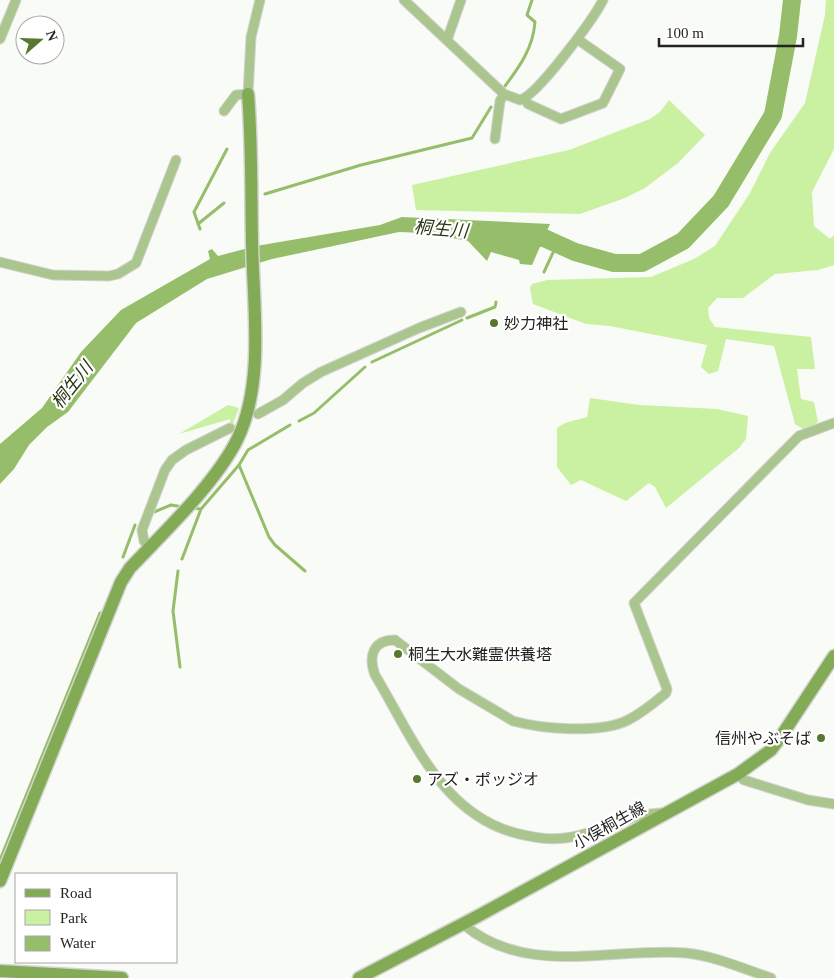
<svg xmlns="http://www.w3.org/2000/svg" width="834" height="978" viewBox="0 0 834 978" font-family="'Times New Roman','Noto Sans JP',serif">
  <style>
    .green { fill: #caf0a1 }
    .water { fill: #96bd6a }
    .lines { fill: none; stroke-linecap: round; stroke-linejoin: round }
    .stream { stroke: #96bd6a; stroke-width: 3 }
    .river { stroke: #96bd6a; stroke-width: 18 }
    .street-casing { stroke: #d2d4d0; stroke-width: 11 }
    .secondary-casing { stroke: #d2d4d0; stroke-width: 15 }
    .street { stroke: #aac58e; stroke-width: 9 }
    .secondary { stroke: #83aa55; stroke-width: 12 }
    .poi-dot { fill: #58782f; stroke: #fff; stroke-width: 2 }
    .labels { text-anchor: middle; stroke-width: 4.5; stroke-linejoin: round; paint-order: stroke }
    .poi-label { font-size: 16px; fill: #232422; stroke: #fff; text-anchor: start }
    .street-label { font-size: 16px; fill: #232422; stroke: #fff }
    .water-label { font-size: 18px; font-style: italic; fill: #283714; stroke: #fff }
  </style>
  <rect width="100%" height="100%" fill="#f8fbf6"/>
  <path class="green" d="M 826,0 L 834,0 L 834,149 L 812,192 L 814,226 L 830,239 L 834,235 L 834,265 L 818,270 L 775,274 L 743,298 L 717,298 L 708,308 L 709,318 L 715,327 L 811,337 L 815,369 L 797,369 L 801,399 L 814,402 L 818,422 L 805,430 L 795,424 L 774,346 L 726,339 L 718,371 L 709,374 L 701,367 L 707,345 L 610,326 L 586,324 L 533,304 L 530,288 L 532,284 L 547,280 L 651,277 L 694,259 L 715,246 L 750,193 L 770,153 L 805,103 L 825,15 Z
    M 669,100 L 705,135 L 678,163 L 645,188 L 625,198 L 580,214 L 416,210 L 412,185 L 569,150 L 650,119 L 660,112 Z
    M 590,398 L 639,405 L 717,409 L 748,416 L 746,439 L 739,448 L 666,508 L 655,487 L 649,483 L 626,501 L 581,480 L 571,485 L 557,467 L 557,428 L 565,423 L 587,417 Z
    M 228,405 L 239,408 L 230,432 L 230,419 L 179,434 Z"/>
  <path class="water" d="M 402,217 L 550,224 L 532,265 L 520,264 L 519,260 L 491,252 L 487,261 L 468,241 L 425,233 L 399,232 L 272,259 L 207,279 L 136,323 L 68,412 L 47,427 L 29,445 L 14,469 L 0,484 L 0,444 L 42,408 L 81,352 L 121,310 L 210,259 L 208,251 L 212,249 L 218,256 L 256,246 L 380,225 Z"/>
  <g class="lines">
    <path class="stream" d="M 505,86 C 520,66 533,48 535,22 L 527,15 L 532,0
      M 265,194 L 361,165 L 472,138 L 491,107
      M 198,224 L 224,203
      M 200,229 L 194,212 L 227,149
      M 544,272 L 557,244
      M 467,318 L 495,307 L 496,302
      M 372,362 L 462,320
      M 299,421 L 314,413 L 365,367
      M 239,465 L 269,537 L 275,545 L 305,571
      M 192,508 L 201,509 L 239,465 L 248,450 L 290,425
      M 154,512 L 171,505 L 183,507
      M 123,557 L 135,525
      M 182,559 L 201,509
      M 178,571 L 173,611 L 180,667
      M 0,860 L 100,613"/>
    <path class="river" d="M 521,237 L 544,238 L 575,252 L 614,263 L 642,263 L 683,241 L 721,201 L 773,115 L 788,36 L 792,0"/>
    <defs>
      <path id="street" d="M 404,0 L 504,94 L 520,100 C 537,96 594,18 603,0
        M 0,39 L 16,0
        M 447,40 L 461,0
        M 525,99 L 528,104 L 561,119 L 603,103 L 620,69 L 577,39
        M 224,111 L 236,95 L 248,94 L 251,37 L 260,0
        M 495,139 L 500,101 L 504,94
        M 0,262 L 53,275 L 109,276 L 118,274 L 136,263 L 176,160
        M 258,414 L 283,400 L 303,383 L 321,372 L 419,328 L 461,312
        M 149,546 L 144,541 L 142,530 L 165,470 L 172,460 L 186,450 L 230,428
        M 738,774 L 744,780 L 808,800 L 834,804
        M 664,813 C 629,813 599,834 565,838 C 551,840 537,838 524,835 C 443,819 413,738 375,675 C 368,656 373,640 395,640 L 459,689 L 513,721 C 542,729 601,734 628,720 C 642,713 654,703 666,693 L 667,689 L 634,603 L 799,436 L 834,423
        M 463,924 C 526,978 613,947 686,953 C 715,956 744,969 771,978"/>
      <path id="secondary" d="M 0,881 L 121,582 L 130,568 C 165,531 214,485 237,440 C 265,383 253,304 252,242 C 251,193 252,143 248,94
        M 0,971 L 122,978
        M 359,978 L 478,916 L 738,774 L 771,750 L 780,738 L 834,656"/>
    </defs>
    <use href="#street" class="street-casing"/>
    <use href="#secondary" class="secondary-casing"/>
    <use href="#street" class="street"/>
    <use href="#secondary" class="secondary"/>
  </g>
  <g class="poi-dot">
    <circle cx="494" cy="323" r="5"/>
    <circle cx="398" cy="654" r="5"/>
    <circle cx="821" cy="738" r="5"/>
    <circle cx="417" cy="779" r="5"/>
  </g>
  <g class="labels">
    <g class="poi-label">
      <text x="504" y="329">妙力神社</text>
      <text x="408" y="660">桐生大水難霊供養塔</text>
      <text x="811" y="744" text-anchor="end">信州やぶそば</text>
      <text x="427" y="785">アズ・ポッジオ</text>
    </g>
    <g class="street-label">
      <text transform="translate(609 825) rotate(-29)" y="6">小俣桐生線</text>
    </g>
    <g class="water-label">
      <text transform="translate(441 229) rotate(5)" y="6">桐生川</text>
      <text transform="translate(72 385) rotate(-51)" y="6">桐生川</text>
    </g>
  </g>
  <rect x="15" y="873" width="162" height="90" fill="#ffffff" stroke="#a7a7a7"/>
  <rect x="25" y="889" width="25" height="8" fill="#83aa55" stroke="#a7a7a7"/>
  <text x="60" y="898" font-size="15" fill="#232422">Road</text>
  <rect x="25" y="910" width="25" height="15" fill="#caf0a1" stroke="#a7a7a7"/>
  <text x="60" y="923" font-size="15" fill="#232422">Park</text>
  <rect x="25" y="936" width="25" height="15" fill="#96bd6a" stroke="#a7a7a7"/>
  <text x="60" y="948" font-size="15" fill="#232422">Water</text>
  <g transform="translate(40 40) rotate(70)"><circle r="24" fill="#ffffff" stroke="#a7a7a7"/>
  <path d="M0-4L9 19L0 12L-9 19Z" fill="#58782f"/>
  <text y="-8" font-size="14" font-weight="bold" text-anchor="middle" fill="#232422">N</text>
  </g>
  <path d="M659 38v8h144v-8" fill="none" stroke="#232422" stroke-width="2.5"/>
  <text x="666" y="38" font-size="15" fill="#232422" stroke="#ffffff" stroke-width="4" paint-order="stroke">100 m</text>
</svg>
